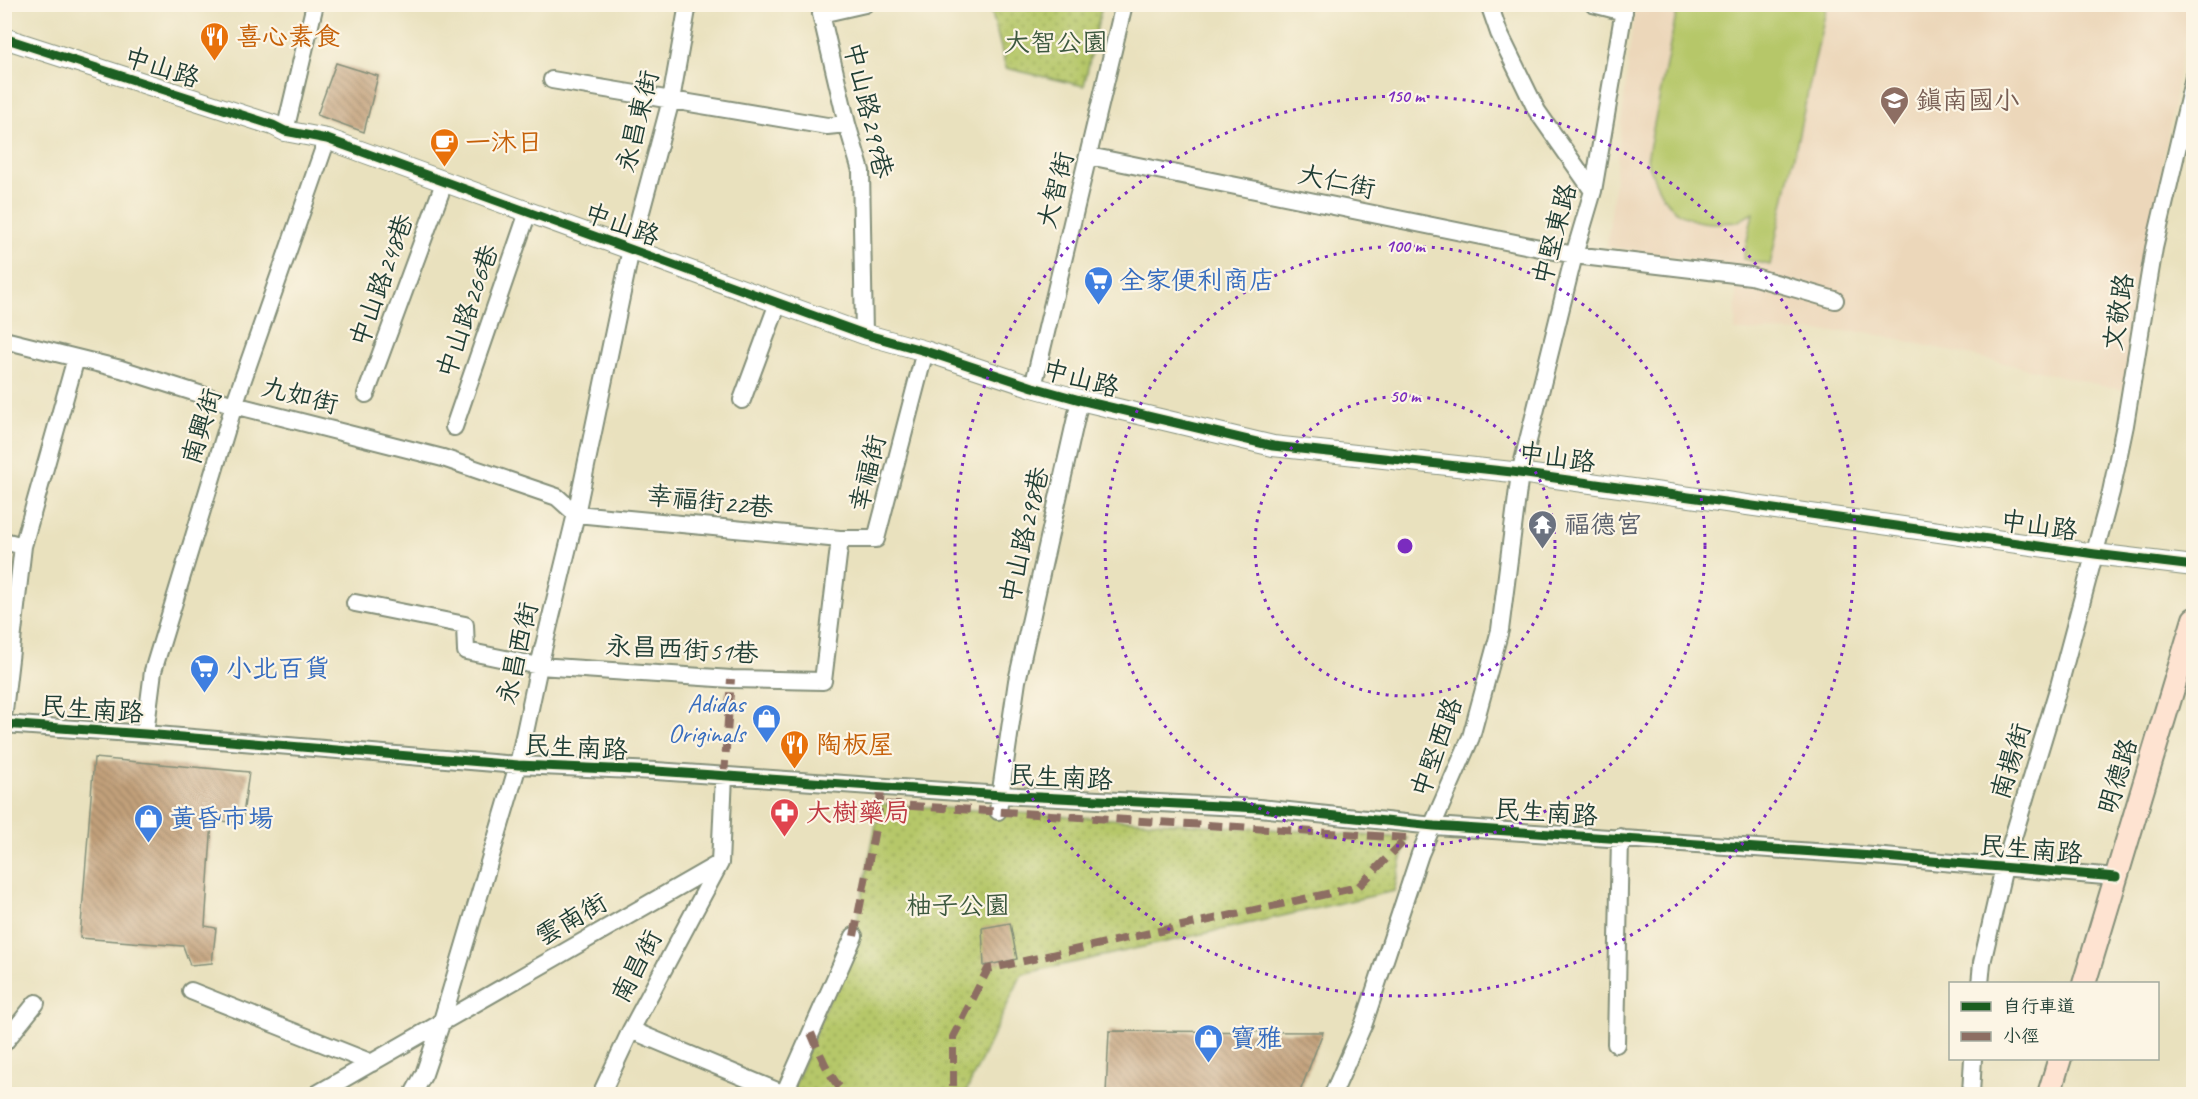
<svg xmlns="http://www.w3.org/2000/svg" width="2198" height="1099" viewBox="0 0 2198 1099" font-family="Caveat,'LXGW WenKai TC',sans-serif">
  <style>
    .built { fill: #ecd7ba }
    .grass { fill: #b6c769; stroke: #6a824e; stroke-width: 1.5 }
    .park { fill: url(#park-dots); stroke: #6a824e; stroke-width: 1.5 }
    .building { fill: url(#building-back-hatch) }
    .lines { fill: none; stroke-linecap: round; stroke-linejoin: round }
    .minor-casing { stroke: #848f79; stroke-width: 20 }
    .tertiary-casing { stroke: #848f79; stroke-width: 22 }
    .secondary-casing { stroke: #848f79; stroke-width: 26 }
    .minor { stroke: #fff; stroke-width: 16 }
    .tertiary { stroke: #fff; stroke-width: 20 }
    .secondary { stroke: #fee3d1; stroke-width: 22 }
    .quiet { stroke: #8d6e63; stroke-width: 8; stroke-dasharray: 15 8; stroke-linecap: butt }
    .cycleway-casing { stroke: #fcf5e5; stroke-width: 13 }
    .cycleway { stroke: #1b5e20; stroke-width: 9 }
    .ring { fill: none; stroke: #7b2cbf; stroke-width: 3; stroke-dasharray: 3 6 }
    .labels { text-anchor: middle; stroke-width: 4.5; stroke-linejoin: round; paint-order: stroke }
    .food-label { font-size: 26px; fill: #c56008; stroke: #fcf5e5; text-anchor: start }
    .park-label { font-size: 26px; fill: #3d593f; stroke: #fcf5e5 }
    .street-label { font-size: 26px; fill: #1f3d34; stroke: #fcf5e5 }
    .education-label { font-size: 26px; fill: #785e54; stroke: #fcf5e5; text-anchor: start }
    .shop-label { font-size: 26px; fill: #366cbe; stroke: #fcf5e5; text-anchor: start }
    .worship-label { font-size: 26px; fill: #5b616d; stroke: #fcf5e5; text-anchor: start }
    .health-label { font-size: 26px; fill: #be3a42; stroke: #fcf5e5; text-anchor: start }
    .centre { fill: #7b2cbf; stroke: #fcf5e5; stroke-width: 3 }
    .ring-label { font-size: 18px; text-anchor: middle; font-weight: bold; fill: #7b2cbf; stroke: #fcf5e5; stroke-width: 4.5; stroke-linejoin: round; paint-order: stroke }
  </style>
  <defs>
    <pattern id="park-dots" width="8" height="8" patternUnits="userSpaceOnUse" patternTransform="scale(1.5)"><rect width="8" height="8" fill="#b6c769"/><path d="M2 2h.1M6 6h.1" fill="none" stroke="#93a357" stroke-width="1.8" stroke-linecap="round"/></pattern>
    <pattern id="building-back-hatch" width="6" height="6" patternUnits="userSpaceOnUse" patternTransform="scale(1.5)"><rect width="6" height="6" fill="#c2a07a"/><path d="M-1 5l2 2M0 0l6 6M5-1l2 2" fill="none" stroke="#9d8465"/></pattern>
  </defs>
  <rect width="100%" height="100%" fill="#fcf5e5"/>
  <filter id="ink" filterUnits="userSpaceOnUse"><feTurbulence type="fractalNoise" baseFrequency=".0167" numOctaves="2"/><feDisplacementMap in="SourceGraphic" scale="12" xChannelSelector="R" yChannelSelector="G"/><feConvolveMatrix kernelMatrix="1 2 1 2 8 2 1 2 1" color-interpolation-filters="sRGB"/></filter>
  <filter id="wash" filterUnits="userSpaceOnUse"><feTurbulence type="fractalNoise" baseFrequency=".008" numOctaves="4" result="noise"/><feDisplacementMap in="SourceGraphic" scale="24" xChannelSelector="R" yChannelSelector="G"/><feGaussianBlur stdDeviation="1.35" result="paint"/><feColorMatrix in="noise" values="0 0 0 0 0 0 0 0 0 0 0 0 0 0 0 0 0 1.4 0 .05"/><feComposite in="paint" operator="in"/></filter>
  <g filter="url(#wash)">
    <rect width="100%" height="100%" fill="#e9e1be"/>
    <path class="built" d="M 1635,5 L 2191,5 L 2123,390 L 1866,332 L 1735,331 L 1737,266 L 1607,247 Z"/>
    <path class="grass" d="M 1678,5 L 1827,5 L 1770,265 L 1743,259 L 1753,213 C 1748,215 1742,220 1736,222 C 1730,223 1723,222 1717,223 C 1674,224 1658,196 1647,159 Z"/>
    <path class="park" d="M 990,5 L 1102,5 L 1084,86 L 1006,68 Z
      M 880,804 L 1407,838 L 1394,891 L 1022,974 L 965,1094 L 791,1094 L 854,936 Z"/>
    <g id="blocks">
      <path class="building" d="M 336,63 L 378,76 L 364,132 L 317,115 Z
        M 94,758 L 249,772 L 242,822 L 212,821 L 205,926 L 216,928 L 212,963 L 190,965 L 183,946 L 80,938 Z
        M 1010,923 L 1017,959 L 984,966 L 982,928 Z
        M 1109,1031 L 1323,1032 L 1299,1094 L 1106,1094 Z"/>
    </g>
  </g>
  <g filter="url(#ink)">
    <use href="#blocks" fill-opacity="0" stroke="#848f79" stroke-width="1.5"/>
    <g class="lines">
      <defs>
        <path id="minor" d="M 1489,4 L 1499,33 L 1537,111 L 1593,191
          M 1593,4 L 1624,12
          M 552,80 L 827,126 L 847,124
          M 285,131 L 315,4
          M 1089,156 L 1574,255 L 1751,276 L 1835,300
          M 864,334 L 861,171 L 847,124 L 821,14 L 865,4
          M 4,340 L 121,369 L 234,405 L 443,458 L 557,497 L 576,514 L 840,539
          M 1033,387 L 1124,4
          M 366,394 L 444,183
          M 742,400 L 778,303
          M 454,427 L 528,212
          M 4,541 L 23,546
          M 355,603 L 465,625 L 466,651 L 539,666 L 731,679 L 823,681 L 840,539 L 876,539 L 925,351
          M 4,711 L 23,546 L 76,358
          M 4,724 L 145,734 L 518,765 L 656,771 L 1001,795 L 1259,808 L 1434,826 L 1873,856 L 2116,877
          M 145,734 L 153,671 L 234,405 L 327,139
          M 998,811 L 1017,681 L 1080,400
          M 1980,984 L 1982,963 L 2004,867 L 2059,686 L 2111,492 L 2125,425 L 2154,248 L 2194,77
          M 191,991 L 372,1063
          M 631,1030 L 784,1094
          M 4,1043 L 36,1003
          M 1616,1044 L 1620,837
          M 317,1094 L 720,863
          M 413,1094 L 424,1074 L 441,1024 L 518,765 L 539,666 L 576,514 L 631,249 L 671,100 L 688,4
          M 601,1094 L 631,1030 L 720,863 L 724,776
          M 784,1094 L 854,936
          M 1333,1094 L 1364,1023 L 1420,854 L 1471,737 L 1500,630 L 1520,473 L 1574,255 L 1593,191 L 1625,4
          M 1971,1094 L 1973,1058"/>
        <path id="tertiary" d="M 4,38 L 273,125 L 285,131 L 327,139 L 864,334 L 925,351 L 1033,387 L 1080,400 L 1273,446 L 1512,472 L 2095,554 L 2194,566"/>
        <path id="secondary" d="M 2084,984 L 2194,619
          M 2049,1094 L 2060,1058"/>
      </defs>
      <use href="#minor" class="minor-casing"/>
      <use href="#tertiary" class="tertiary-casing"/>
      <use href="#secondary" class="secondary-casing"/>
      <use href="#minor" class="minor"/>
      <use href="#tertiary" class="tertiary"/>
      <use href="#secondary" class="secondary"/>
      <path class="quiet" d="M 724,776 L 731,679
        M 881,787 L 880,804 L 1407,838 L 1358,887 L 988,969 L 953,1037 L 953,1094
        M 854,936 L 880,804
        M 811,1033 C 818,1049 832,1086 848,1094"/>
      <defs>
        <path id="cycleway" d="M 4,38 L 273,125 L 285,131 L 327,139 L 864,334 L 925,351 L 1033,387 L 1080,400 L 1273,446 L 1512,472 L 2095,554 L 2194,566
          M 4,724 L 145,734 L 518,765 L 656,771 L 1001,795 L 1259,808 L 1434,826 L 1873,856 L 2116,877"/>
      </defs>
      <use href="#cycleway" class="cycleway-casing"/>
      <use href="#cycleway" class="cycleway"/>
    </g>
  </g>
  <g class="ring">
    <circle cx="1405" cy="546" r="150"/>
    <circle cx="1405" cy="546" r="300"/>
    <circle cx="1405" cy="546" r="450"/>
  </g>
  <defs>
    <symbol id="restaurant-pin" viewBox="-11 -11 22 30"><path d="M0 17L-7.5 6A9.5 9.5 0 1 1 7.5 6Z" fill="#e8710a" stroke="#fcf5e5"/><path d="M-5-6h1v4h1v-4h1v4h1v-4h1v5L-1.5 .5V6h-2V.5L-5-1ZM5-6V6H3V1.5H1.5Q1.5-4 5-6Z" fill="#fff"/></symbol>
    <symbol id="school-pin" viewBox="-11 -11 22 30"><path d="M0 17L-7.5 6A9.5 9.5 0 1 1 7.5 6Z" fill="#8d6e63" stroke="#fcf5e5"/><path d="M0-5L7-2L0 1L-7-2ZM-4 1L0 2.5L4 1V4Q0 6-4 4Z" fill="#fff"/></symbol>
    <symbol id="cafe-pin" viewBox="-11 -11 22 30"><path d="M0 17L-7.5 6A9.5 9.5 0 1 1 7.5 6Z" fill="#e8710a" stroke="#fcf5e5"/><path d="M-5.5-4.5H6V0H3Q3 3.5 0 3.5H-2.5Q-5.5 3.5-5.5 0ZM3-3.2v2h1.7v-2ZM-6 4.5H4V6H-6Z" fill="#fff"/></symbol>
    <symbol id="supermarket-pin" viewBox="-11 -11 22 30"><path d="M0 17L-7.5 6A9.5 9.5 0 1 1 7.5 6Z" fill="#3f7fe0" stroke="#fcf5e5"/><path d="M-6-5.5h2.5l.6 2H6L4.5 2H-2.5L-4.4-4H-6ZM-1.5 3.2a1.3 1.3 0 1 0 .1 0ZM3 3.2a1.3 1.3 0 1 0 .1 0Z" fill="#fff"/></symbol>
    <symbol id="temple-pin" viewBox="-11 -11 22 30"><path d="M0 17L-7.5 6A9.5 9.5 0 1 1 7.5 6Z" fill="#6b7280" stroke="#fcf5e5"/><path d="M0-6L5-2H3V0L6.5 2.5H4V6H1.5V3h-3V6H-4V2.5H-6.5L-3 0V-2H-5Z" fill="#fff"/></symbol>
    <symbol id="shop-pin" viewBox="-11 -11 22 30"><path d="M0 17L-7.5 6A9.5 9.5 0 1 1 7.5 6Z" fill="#3f7fe0" stroke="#fcf5e5"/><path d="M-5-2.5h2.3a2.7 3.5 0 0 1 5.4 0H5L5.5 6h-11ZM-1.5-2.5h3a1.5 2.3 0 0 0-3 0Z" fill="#fff"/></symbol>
    <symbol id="pharmacy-pin" viewBox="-11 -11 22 30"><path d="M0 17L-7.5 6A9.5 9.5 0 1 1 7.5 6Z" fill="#e0444e" stroke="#fcf5e5"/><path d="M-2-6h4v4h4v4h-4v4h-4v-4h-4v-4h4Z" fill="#fff"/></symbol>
  </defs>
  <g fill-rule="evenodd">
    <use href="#restaurant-pin" x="198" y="20" width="33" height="45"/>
    <use href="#school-pin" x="1878" y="84" width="33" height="45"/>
    <use href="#cafe-pin" x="428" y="126" width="33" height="45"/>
    <use href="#supermarket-pin" x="1082" y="264" width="33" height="45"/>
    <use href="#temple-pin" x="1526" y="508" width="33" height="45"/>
    <use href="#supermarket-pin" x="188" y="652" width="33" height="45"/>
    <use href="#shop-pin" x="750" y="702" width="33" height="45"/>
    <use href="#restaurant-pin" x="778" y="728" width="33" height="45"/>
    <use href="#pharmacy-pin" x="768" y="796" width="33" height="45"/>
    <use href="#shop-pin" x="132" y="802" width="33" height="45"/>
    <use href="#shop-pin" x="1192" y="1022" width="33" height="45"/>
  </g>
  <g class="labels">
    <g class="food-label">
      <text x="236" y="45">喜心素食</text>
      <text x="465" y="151">一沐日</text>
      <text x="816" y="753">陶板屋</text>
    </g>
    <g class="park-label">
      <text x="1056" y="51">大智公園</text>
      <text x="958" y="914">柚子公園</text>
    </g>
    <g class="street-label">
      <text transform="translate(162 67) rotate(18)" y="9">中山路</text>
      <text transform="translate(869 110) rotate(77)" y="9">中山路299巷</text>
      <text transform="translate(637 121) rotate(-76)" y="9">永昌東街</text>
      <text transform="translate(1337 181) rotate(12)" y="9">大仁街</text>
      <text transform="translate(1055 190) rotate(-76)" y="9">大智街</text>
      <text transform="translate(622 224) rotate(20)" y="9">中山路</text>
      <text transform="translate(1554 234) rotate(-75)" y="9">中堅東路</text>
      <text transform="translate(381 280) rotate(-70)" y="9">中山路248巷</text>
      <text transform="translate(467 311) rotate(-71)" y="9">中山路266巷</text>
      <text transform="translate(2118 312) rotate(-81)" y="9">文敬路</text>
      <text transform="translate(1081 378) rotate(15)" y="9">中山路</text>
      <text transform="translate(300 395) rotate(14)" y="9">九如街</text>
      <text transform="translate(201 426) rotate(-73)" y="9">南興街</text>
      <text transform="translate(1557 457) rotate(8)" y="9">中山路</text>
      <text transform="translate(867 473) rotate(-76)" y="9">幸福街</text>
      <text transform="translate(710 501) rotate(6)" y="9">幸福街22巷</text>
      <text transform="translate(2039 525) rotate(8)" y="9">中山路</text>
      <text transform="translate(1024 535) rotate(-77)" y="9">中山路298巷</text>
      <text transform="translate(682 649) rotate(3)" y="9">永昌西街51巷</text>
      <text transform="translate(517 653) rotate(-77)" y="9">永昌西街</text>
      <text transform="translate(92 709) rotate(4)" y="9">民生南路</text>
      <text transform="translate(576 747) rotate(3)" y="9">民生南路</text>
      <text transform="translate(1436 747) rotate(-70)" y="9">中堅西路</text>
      <text transform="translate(2010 761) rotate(-73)" y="9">南揚街</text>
      <text transform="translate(2117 776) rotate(-73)" y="9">明德路</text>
      <text transform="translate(1061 777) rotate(3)" y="9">民生南路</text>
      <text transform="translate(1546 812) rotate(4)" y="9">民生南路</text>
      <text transform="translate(2031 849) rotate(5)" y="9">民生南路</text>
      <text transform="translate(571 919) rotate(-30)" y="9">雲南街</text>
      <text transform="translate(636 966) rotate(-62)" y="9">南昌街</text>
    </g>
    <g class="education-label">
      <text x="1916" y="109">鎮南國小</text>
    </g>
    <g class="shop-label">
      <text x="1119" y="289">全家便利商店</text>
      <text x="226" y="677">小北百貨</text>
      <text x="745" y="712" text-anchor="end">Adidas<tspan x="745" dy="30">Originals</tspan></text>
      <text x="170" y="827">黃昏市場</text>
      <text x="1230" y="1047">寶雅</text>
    </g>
    <g class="worship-label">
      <text x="1564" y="533">福德宮</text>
    </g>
    <g class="health-label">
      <text x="806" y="821">大樹藥局</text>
    </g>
  </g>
  <circle cx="1405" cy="546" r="9" class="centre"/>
  <g class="ring-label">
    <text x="1405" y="102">150 m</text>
    <text x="1405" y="252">100 m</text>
    <text x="1405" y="402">50 m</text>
  </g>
  <rect width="2198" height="1099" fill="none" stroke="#fcf5e5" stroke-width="24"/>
  <rect x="1949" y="982" width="210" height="78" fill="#fcf5e5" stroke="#a4ab9e" stroke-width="1.5"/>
  <rect x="1961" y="1002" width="30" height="9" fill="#1b5e20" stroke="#a4ab9e" stroke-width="1.5"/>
  <text x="2003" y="1012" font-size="18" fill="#1f3d34">自行車道</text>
  <rect x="1961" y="1032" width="30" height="9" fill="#8d6e63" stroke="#a4ab9e" stroke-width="1.5"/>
  <text x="2003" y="1042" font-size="18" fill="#1f3d34">小徑</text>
</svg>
